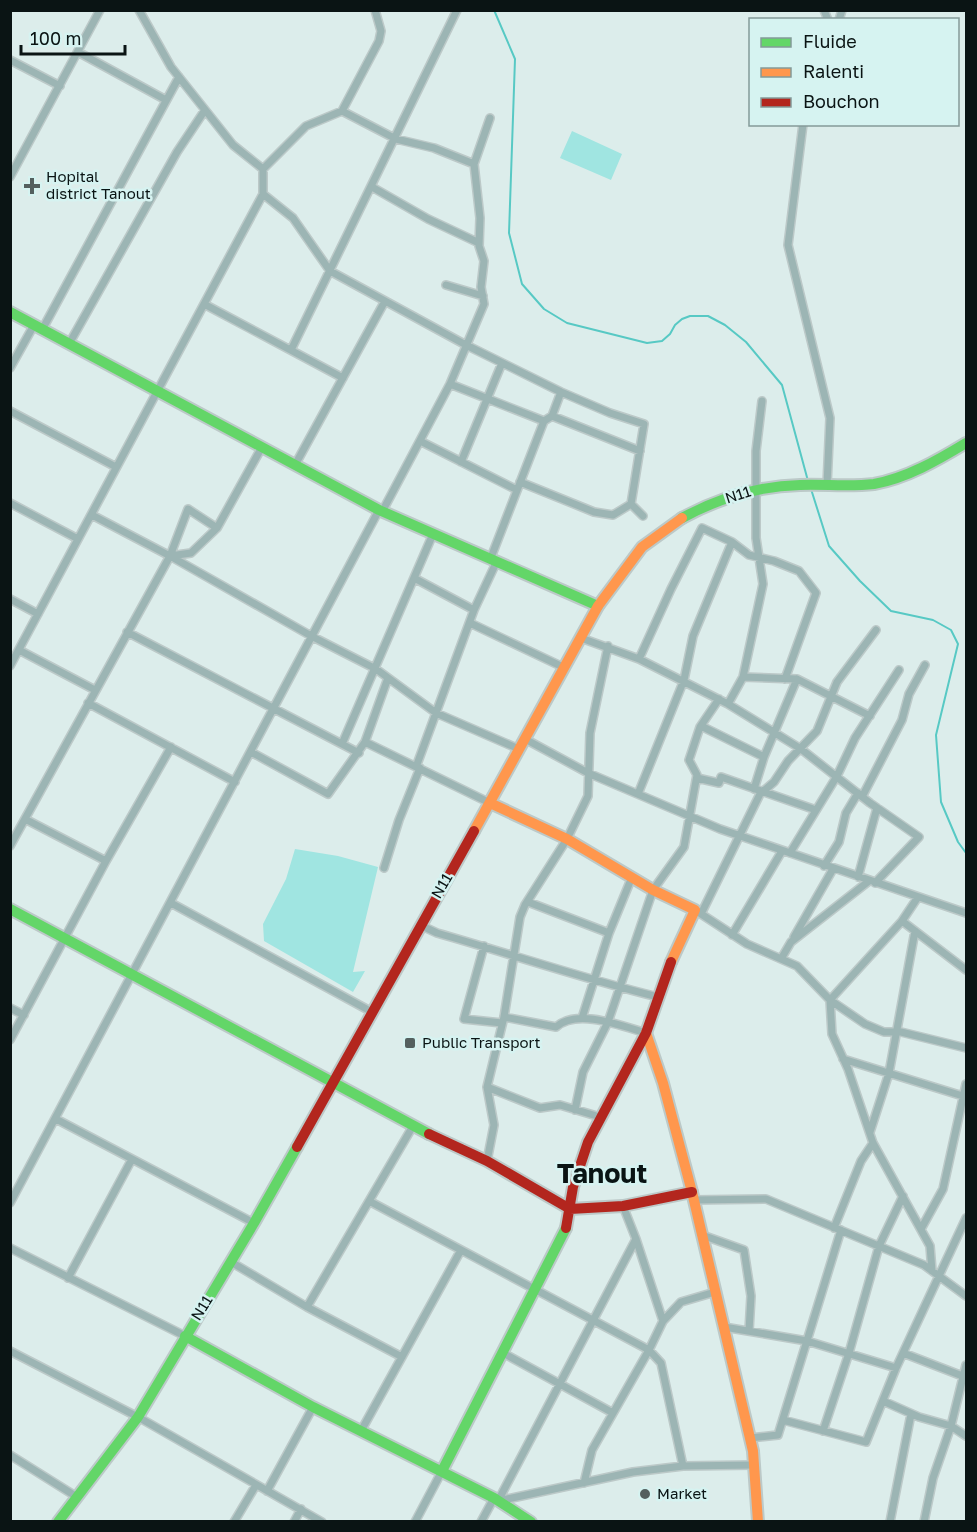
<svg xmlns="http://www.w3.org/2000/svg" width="977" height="1532" viewBox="0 0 977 1532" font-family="'Golos Text',sans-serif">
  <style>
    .green { fill: #a0e5e1 }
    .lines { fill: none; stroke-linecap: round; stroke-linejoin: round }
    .stream { stroke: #57c9c4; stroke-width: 2 }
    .street-casing { stroke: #bcc9c8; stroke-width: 10 }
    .fast-casing { stroke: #bcc9c8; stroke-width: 14 }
    .slow-casing { stroke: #bcc9c8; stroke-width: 14 }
    .jam-casing { stroke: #bcc9c8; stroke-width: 14 }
    .street { stroke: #9cb5b4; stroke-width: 7 }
    .fast { stroke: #63d668; stroke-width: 10 }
    .slow { stroke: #ff974d; stroke-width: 10 }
    .jam { stroke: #b3261e; stroke-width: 10 }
    .poi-dot { fill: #54605f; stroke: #d6f3f1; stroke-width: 2 }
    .labels { text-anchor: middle; stroke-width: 5; stroke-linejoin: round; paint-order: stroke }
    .poi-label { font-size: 15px; fill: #0a1414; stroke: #d6f3f1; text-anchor: start }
    .street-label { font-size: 15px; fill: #0a1414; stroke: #d6f3f1 }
    .town-label { font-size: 27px; font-weight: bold; fill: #0a1414; stroke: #d6f3f1 }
  </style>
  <rect width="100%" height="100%" fill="#dcedeb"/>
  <path class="green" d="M 572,131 L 622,154 L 611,180 L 560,158 Z
    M 295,849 L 338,856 L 378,867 L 353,972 L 365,971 L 353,992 L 264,941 L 263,924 L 286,879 Z"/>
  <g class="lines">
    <path class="stream" d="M 494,10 L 515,59 L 509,233 L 522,284 L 544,309 L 567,323 L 647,343 L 662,341 L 670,334 L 675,325 L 682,319 L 690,316 L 708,316 L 725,325 L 746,342 L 782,385 L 808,481
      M 811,489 L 829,546 L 860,581 L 891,611 L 933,620 L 951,630 L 958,644 L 936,735 L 941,802 L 958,842 L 966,853"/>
    <defs>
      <path id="street" d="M 139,10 L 171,67 L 233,145 L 263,169
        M 824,10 L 828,20
        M 839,20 L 842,10
        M 78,52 L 166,100
        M 10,60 L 60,86
        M 342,111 L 379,41 L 381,31 L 375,10
        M 803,124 L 788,245 L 830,418 L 827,485
        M 10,177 L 100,10
        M 372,187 L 428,219 L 479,243
        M 263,194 L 263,169 L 306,126 L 342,111 L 396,139 L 434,148 L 474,164
        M 446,285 L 483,296
        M 204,304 L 343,378
        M 42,330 L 179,77
        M 69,344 L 177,152 L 205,110
        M 291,350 L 457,10
        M 10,368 L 34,325
        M 450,384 L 544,421
        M 10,411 L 116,467
        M 552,416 L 640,451
        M 420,441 L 517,490
        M 461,462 L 502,363
        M 295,465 L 385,301
        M 520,482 L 594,512 L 613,515 L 631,504
        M 10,503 L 78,539
        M 382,512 L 450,384 L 484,304 L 481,287 L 484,261 L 479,246 L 480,218 L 474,164 L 490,118
        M 92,515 L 170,556 L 313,637 L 376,669 L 436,713 L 519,749
        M 170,556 L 188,509 L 217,528
        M 490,560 L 544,421 L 552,416 L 561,392
        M 414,578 L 474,610
        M 10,599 L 38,614
        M 470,623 L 565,668
        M 127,632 L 359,753
        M 581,638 L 639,659 L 728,704 L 801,749 L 870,803 L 919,837 L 875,883
        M 19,650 L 95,690
        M 639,659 L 671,589 L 702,528 L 732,542 L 749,555 L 774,561 L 799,571 L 816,593 L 785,679
        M 10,666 L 263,194 L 293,218 L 330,271 L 466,345 L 561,392 L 610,413 L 644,424 L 631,504 L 643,516
        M 743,677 L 797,679 L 870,716
        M 88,703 L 235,782
        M 728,704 L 743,677 L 763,584 L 756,538 L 756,451 L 762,401
        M 701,726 L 764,757
        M 525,739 L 588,773 L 720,829 L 966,913
        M 365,742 L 490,803
        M 342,744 L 433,534
        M 251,752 L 328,794 L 365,742 L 388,678
        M 416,767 L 474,610 L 496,563
        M 697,778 L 719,783 L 721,777 L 816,810
        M 754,789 L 764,757 L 797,679
        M 638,794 L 684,680 L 693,636 L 732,542
        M 862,797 L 902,720 L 909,694 L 925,665
        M 25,819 L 106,861
        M 10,846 L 170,556 L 191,553 L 217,528 L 262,447
        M 790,853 L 837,776 L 855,738 L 899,670
        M 824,866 L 839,842 L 846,813 L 858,793
        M 384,868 L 399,820 L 420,768
        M 858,877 L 877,808
        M 528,902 L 609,933
        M 171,903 L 372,1012
        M 695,910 L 747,944 L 797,966 L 830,1000 L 832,1034 L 848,1069 L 873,1143 L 930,1246 L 932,1271
        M 701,914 L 760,794 L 774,782 L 788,761 L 817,731 L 837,682 L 876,630
        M 902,921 L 918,897
        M 420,925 L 437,933 C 511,954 584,979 658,997
        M 732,935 L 782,851
        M 794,937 L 833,869
        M 484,946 L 464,1019 L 502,1023
        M 781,959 L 791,942 L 869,881
        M 966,970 L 902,921 L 830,1000 L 865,1024 L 884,1032 L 901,1032 L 966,1048
        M 10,1008 L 24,1015
        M 504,1017 L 556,1027 C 577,1008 622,1026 646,1033
        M 582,1018 L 609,933 L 632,877
        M 10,1040 L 106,861 L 171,747
        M 843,1059 L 966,1097
        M 487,1087 L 540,1108 L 560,1105 L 600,1117
        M 575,1110 L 583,1072 L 608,1022 L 653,890 L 684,847 L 697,775 L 689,760 L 700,727 L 719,699
        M 56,1119 L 254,1223
        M 870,1132 L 889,1073 L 915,931
        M 487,1161 L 494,1125 L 487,1087 L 504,1017 L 520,917 L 525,905 L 567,839 L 588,796 L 590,733 L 608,646
        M 694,1200 L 766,1199 L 924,1265 L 966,1296
        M 369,1201 L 649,1350 L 661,1363 L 683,1466
        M 10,1203 L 379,510
        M 834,1228 L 861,1161 L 873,1143
        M 921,1229 L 943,1189 L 966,1084
        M 702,1235 L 744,1250 L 751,1296 L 749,1331
        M 10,1248 L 185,1336
        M 231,1262 L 307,1307 L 402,1357
        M 68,1278 L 132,1159
        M 307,1307 L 413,1126
        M 663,1321 L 681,1302 L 715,1292
        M 724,1327 L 807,1341 L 896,1368
        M 10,1351 L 138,1417 L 322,1522
        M 503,1353 L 613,1413
        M 903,1353 L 965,1377
        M 883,1401 L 919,1417 L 951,1426 L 966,1436
        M 783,1420 L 866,1442 L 896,1368 L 966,1218
        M 361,1431 L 461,1250
        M 823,1431 L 849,1353 L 879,1246 L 903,1196
        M 750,1438 L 778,1435 L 841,1230
        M 10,1455 L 77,1497
        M 584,1483 L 592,1450 L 649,1350 L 663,1321 L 636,1239 L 623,1206
        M 267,1491 L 313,1407
        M 498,1501 L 636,1239
        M 498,1501 L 633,1472 L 683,1466 L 754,1465
        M 234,1522 L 256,1485
        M 294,1522 L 301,1509
        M 415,1522 L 442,1471
        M 481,1522 L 494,1498
        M 890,1522 L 911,1414
        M 924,1522 L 933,1478 L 951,1426 L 966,1365"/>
      <path id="fast" d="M 10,312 L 379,510 L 598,606
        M 682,518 C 719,498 758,486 800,485 C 824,484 850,487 874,484 C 907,478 938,460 966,443
        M 10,909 L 429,1134
        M 185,1336 L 313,1407 L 494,1498 L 531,1522
        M 442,1471 L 566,1228
        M 58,1522 L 138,1417 L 254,1223 L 297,1147"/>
      <path id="slow" d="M 490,803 L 567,839 L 653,890 L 695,910 L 671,962
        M 474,831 L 598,606 L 642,547 L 682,518
        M 646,1033 L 663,1083 L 692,1192 L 753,1451 L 758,1522"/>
      <path id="jam" d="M 429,1134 L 487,1161 L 570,1209 L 623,1206 L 692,1192
        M 297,1147 L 474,831
        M 566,1228 L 573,1187 L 588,1142 L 646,1033 L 671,962"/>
    </defs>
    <use href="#street" class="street-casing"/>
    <use href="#fast" class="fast-casing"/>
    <use href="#slow" class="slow-casing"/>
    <use href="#jam" class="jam-casing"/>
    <use href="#street" class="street"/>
    <use href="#fast" class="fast"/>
    <use href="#slow" class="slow"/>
    <use href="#jam" class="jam"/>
  </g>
  <g class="poi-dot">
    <path d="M29 177h6v6h6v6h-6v6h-6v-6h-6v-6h6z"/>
    <rect x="404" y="1037" width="12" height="12" rx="3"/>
    <circle cx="645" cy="1494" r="6"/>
  </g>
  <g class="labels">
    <g class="poi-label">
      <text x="46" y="182">Hopital<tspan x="46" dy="17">district Tanout</tspan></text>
      <text x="422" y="1048">Public Transport</text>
      <text x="657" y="1499">Market</text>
    </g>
    <g class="street-label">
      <text transform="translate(738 495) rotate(-18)" y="5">N11</text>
      <text transform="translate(442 886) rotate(-60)" y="5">N11</text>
      <text transform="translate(202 1308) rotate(-58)" y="5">N11</text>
    </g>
    <g class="town-label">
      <text x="602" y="1183">Tanout</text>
    </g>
  </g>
  <rect width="977" height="1532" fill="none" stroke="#0a1414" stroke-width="24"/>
  <rect x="749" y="18" width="210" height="108" fill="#d6f3f1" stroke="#849a99" stroke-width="1.5"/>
  <rect x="761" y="38" width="30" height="9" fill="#63d668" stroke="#849a99" stroke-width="1.5"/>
  <text x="803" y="48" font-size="18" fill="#0a1414">Fluide</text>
  <rect x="761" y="68" width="30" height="9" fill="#ff974d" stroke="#849a99" stroke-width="1.5"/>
  <text x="803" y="78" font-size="18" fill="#0a1414">Ralenti</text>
  <rect x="761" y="98" width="30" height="9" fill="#b3261e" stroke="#849a99" stroke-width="1.5"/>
  <text x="803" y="108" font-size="18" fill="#0a1414">Bouchon</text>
  <path d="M21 45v9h104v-9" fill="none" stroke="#0a1414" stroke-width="3"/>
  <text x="30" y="45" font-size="18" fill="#0a1414" stroke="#d6f3f1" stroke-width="4.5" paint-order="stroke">100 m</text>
</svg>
